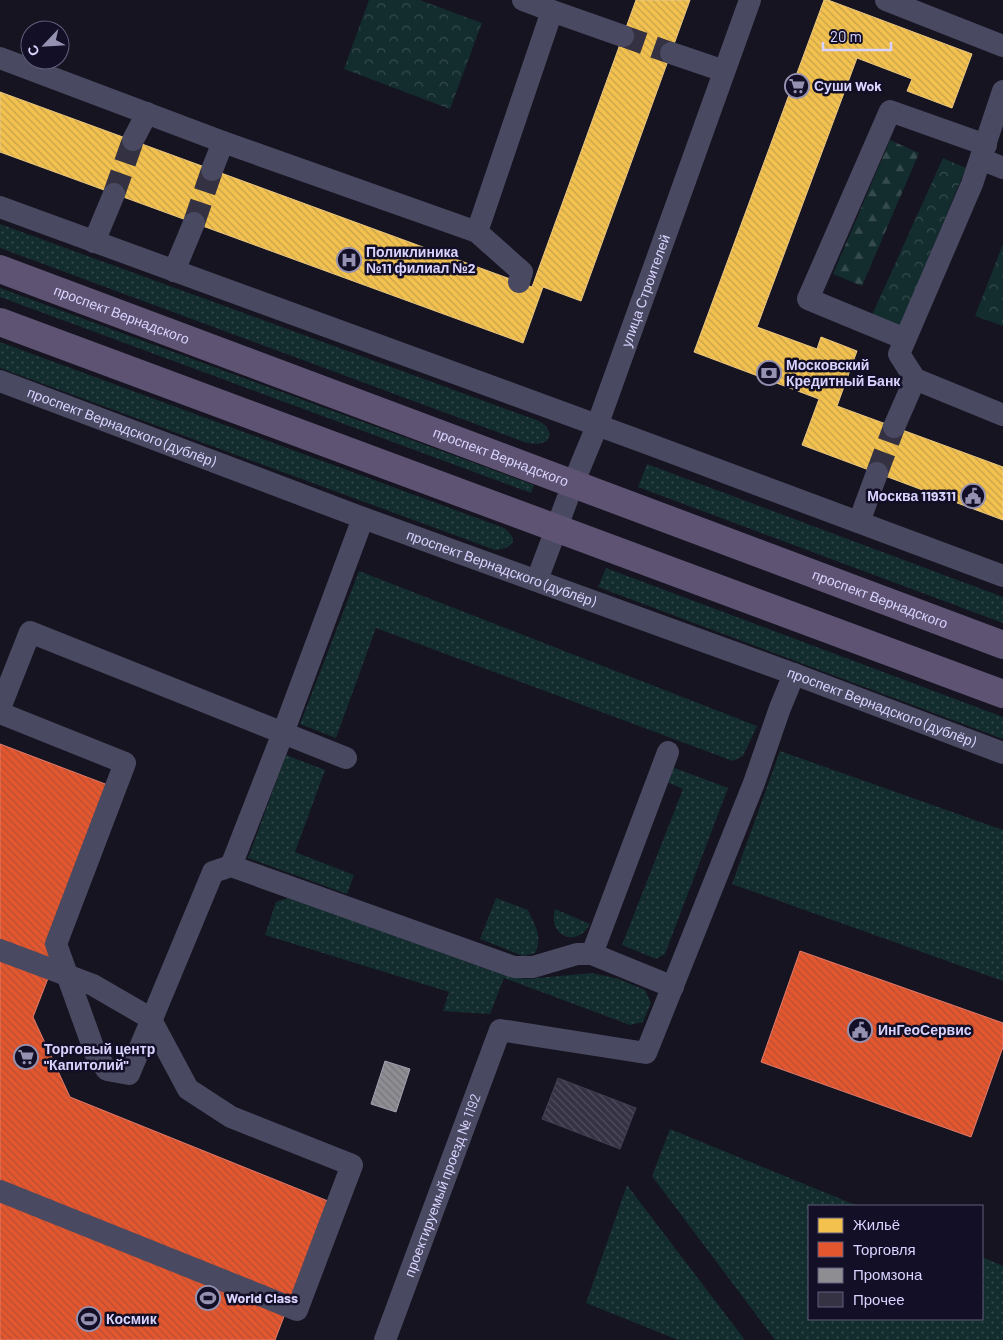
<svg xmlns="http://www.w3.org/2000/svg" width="1003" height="1340" viewBox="0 0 1003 1340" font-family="Barlow,sans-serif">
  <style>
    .grass { fill: url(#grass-dots) }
    .forest { fill: url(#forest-firs) }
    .park { fill: url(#park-crowns) }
    .homes { fill: url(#homes-back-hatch); stroke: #eac783 }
    .shops { fill: url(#shops-back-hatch); stroke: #e17c6d }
    .industry { fill: url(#industry-back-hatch); stroke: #a4a2b3 }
    .building { fill: url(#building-back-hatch); stroke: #433f54 }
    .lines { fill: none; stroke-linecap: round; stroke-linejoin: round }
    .minor-tunnel { stroke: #333142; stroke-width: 22; stroke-dasharray: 22 11; stroke-linecap: butt }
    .minor { stroke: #4a4962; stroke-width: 22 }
    .major { stroke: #5e5373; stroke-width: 28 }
    .labels { text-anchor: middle; stroke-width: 5; stroke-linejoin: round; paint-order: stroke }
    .poi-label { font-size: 14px; font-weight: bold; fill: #d9d4ff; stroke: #130f26; text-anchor: start }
    .street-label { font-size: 14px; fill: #d9d4ff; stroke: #130f26 }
  </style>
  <defs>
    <pattern id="grass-dots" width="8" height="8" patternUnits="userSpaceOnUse" patternTransform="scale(1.25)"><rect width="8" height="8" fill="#132c2d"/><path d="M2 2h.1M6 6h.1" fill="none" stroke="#354a4c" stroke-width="1.8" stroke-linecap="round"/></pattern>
    <pattern id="forest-firs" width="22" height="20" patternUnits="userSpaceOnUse" patternTransform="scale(1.25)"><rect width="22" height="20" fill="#132c2d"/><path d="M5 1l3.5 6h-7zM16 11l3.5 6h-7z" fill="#354a4c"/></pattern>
    <pattern id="park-crowns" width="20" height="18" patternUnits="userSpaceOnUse" patternTransform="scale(1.25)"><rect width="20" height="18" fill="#132c2d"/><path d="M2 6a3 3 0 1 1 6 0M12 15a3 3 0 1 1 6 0" fill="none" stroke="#354a4c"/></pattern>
    <pattern id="homes-back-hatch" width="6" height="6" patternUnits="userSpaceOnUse" patternTransform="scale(1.25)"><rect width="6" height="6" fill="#f2c14e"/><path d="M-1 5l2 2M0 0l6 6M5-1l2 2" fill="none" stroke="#c6a14e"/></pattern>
    <pattern id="shops-back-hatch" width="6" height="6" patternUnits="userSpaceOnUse" patternTransform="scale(1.25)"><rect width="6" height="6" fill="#e4572e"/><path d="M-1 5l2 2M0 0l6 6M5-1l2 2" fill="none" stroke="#b35037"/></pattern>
    <pattern id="industry-back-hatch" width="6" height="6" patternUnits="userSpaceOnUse" patternTransform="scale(1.25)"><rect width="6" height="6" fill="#8d8d92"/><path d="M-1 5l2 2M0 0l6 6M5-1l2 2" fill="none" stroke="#76767d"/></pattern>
    <pattern id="building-back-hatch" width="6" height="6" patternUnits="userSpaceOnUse" patternTransform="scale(1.25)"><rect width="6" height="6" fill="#343243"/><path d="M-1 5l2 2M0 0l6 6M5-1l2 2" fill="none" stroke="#514f5f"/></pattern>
  </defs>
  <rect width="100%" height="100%" fill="#161421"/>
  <path class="grass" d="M 0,224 L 539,421 L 546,426 L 550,434 L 547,441 L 539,444 L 527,443 L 0,248 Z
    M 0,288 L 534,485 L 531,493 L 0,297 Z
    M 0,342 L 504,528 C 521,540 512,549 495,550 L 0,368 Z
    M 647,464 L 1003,597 L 1003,623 L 638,487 Z
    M 606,568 L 1003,717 L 1003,739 L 598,587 Z
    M 359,571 L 757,726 L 743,756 L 733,761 L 376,628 L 336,738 L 300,724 Z
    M 780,751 L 1003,830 L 1003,981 L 732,884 Z
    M 286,755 L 325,770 L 295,852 L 354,875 L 347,894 L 248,858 Z
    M 672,767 L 728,788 L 665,954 L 656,959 L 622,945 L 683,789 L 667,782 Z
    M 288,898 L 501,974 L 526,979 L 592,973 L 619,979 L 645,990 L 651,1003 L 643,1022 L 630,1025 L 504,978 L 490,1014 L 443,1011 L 449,992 L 265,935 L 276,902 Z
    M 496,898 L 528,910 C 535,925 543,937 535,953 L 523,956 L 480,939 Z
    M 555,909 L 590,924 C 577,949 547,936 555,909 Z
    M 670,1129 L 858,1206 L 809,1206 L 809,1319 L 982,1319 L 982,1257 L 1003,1266 L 1003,1340 L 775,1340 L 652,1176 Z
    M 627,1185 L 745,1340 L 678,1340 L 586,1303 Z"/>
  <path class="forest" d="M 890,140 L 919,153 L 862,286 L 833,274 Z"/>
  <path class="park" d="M 369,0 L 420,0 L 482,23 L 450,109 L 344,69 Z
    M 943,158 L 966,168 L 900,326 L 872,315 Z
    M 1003,244 L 1003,326 L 975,316 Z"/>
  <path class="homes" d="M 636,0 L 690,0 L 581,301 L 543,287 L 523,343 L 0,152 L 0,92 L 532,287 Z
    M 824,0 L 828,0 L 972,54 L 952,108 L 907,91 L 912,79 L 857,58 L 757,327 L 817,349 L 821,337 L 857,351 L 837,406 L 1003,467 L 1003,520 L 802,445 L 819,399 L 694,352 Z"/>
  <path class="shops" d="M 0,744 L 121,790 L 33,1017 L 70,1097 L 328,1201 L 275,1340 L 0,1340 Z
    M 800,951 L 1003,1023 L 1003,1047 L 971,1137 L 761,1062 Z"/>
  <path class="industry" d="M 385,1061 L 410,1069 L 396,1112 L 371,1104 Z"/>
  <path class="building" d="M 558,1078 L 636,1108 L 620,1149 L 542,1119 Z"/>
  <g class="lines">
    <path class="minor-tunnel" d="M 623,36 L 671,53
      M 114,194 L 133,140
      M 194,223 L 212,170
      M 877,473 L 894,427"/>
    <g class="minor">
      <path d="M 886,0 L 1003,46"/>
      <path d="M 552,11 L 623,36"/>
      <path d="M 671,53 L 724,71"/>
      <path d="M 0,58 L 223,142 L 477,232 L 552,11 L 523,0"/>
      <path d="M 133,140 L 147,113"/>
      <path d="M 981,159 L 1003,168"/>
      <path d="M 212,170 L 223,142"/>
      <path d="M 0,207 L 646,443 L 1003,576"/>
      <path d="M 477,232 L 522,272 L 519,282"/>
      <path d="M 94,242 L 114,194"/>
      <path d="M 174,271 L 194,223"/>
      <path d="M 905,339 L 808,299 L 890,111 L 986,145"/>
      <path d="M 915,379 L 1003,415"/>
      <path id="s1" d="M 0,381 L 363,518 L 794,674 L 1003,753"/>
      <path d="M 894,427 L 915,379 L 899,354 L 972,184 L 1003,91"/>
      <path d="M 859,522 L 877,473"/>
      <path id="s2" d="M 537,580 L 573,484 L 597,426 L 750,0"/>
      <path d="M 0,708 L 30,632 L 346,758"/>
      <path d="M 0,713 L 125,763 L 56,944 L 96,1055 L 107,1070 L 129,1074 L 213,872 L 231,866 L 514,967 L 533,967 L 577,954 L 592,954 L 673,987"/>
      <path d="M 231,866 L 283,733 L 363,518"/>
      <path d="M 0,950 L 93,985 L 150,1018 L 188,1089 L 231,1117 L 352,1165 L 297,1310 L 0,1191"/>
      <path d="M 592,954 L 668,752"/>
      <path id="s3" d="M 385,1340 L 500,1030 L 646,1053 L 754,783 L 780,708 L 794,674"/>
    </g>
    <g class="major">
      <path id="s4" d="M 0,269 L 1003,645"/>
      <path d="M 0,322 L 1003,694"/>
    </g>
  </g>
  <defs>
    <symbol id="supermarket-ring" viewBox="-11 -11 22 22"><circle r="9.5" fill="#130f26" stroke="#9591b1" stroke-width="1.5"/><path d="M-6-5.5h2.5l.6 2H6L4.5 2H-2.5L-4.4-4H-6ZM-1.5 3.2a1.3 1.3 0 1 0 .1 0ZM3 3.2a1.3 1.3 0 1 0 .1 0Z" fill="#9591b1"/></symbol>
    <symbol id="hospital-ring" viewBox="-11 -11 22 22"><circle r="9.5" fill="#130f26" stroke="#9591b1" stroke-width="1.5"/><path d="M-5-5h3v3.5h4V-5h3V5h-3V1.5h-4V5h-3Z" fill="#9591b1"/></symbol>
    <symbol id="bank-ring" viewBox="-11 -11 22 22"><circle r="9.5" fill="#130f26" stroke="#9591b1" stroke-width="1.5"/><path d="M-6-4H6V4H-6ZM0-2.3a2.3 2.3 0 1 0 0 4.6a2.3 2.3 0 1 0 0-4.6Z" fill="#9591b1"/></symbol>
    <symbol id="civic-ring" viewBox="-11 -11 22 22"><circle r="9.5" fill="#130f26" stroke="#9591b1" stroke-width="1.5"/><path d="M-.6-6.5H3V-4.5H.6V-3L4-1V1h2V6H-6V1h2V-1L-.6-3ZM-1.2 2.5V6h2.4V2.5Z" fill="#9591b1"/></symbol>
    <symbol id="stadium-ring" viewBox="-11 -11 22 22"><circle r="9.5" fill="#130f26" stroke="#9591b1" stroke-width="1.5"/><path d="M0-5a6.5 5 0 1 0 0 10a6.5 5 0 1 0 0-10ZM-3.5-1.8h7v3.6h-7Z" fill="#9591b1"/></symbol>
  </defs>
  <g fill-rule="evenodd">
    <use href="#supermarket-ring" x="783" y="72" width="28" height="28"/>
    <use href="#hospital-ring" x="335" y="246" width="28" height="28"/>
    <use href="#bank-ring" x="755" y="359" width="28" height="28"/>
    <use href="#civic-ring" x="959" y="482" width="28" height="28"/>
    <use href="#civic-ring" x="846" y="1016" width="28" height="28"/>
    <use href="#supermarket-ring" x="12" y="1043" width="28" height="28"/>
    <use href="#stadium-ring" x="194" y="1284" width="28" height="28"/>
    <use href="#stadium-ring" x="75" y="1305" width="28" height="28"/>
  </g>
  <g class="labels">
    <g class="poi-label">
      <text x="814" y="91">Суши Wok</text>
      <text x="366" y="257">Поликлиника<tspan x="366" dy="16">№11 филиал №2</tspan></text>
      <text x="786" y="370">Московский<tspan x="786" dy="16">Кредитный Банк</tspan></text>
      <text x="956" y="501" text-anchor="end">Москва 119311</text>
      <text x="878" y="1035">ИнГеоСервис</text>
      <text x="44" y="1054">Торговый центр<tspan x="44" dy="16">"Капитолий"</tspan></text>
      <text x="226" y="1303">World Class</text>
      <text x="106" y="1324">Космик</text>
    </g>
    <g class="street-label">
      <text dy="5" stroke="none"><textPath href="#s2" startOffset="309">улица Строителей</textPath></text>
      <text dy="5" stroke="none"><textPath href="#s4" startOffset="130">проспект Вернадского</textPath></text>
      <text dy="5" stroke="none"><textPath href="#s1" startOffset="130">проспект Вернадского (дублёр)</textPath></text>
      <text dy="5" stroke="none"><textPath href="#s4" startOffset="535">проспект Вернадского</textPath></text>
      <text dy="5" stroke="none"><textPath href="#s1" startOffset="535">проспект Вернадского (дублёр)</textPath></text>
      <text dy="5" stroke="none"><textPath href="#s4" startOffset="940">проспект Вернадского</textPath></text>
      <text dy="5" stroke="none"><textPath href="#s1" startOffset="940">проспект Вернадского (дублёр)</textPath></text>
      <text dy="5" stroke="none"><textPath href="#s3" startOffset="165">проектируемый проезд № 1192</textPath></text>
    </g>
  </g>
  <rect x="808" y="1205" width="175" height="115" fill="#130f26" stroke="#625e7d"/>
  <rect x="818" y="1218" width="25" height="15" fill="#f2c14e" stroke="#625e7d"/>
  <text x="853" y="1230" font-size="15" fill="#d9d4ff">Жильё</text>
  <rect x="818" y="1242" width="25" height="15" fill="#e4572e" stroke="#625e7d"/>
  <text x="853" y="1255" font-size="15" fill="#d9d4ff">Торговля</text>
  <rect x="818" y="1268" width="25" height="15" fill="#8d8d92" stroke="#625e7d"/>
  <text x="853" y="1280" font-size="15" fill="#d9d4ff">Промзона</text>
  <rect x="818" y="1292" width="25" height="15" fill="#343243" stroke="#625e7d"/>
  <text x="853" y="1305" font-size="15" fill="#d9d4ff">Прочее</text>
  <g transform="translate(45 45) rotate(245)"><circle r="24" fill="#130f26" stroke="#625e7d"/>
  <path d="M0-4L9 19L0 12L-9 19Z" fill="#9591b1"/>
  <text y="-8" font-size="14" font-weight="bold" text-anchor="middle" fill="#d9d4ff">С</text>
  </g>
  <path d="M823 42v8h68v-8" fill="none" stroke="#d9d4ff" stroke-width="2.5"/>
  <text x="830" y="42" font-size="15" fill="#d9d4ff" stroke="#130f26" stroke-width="4" paint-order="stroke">20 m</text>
</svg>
